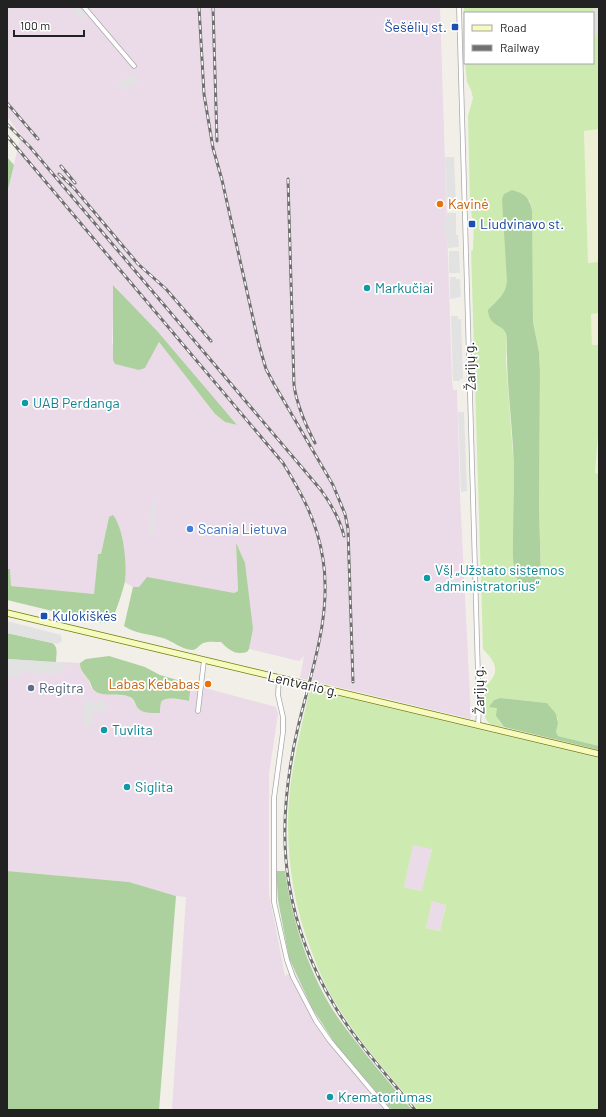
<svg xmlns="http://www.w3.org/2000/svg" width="606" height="1117" viewBox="0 0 606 1117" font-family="Barlow,sans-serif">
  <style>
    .residential { fill: #e0dfdf }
    .industrial { fill: #ebdbe8; fill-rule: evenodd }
    .farmland { fill: #eef0d5 }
    .grass { fill: #cdebb0; fill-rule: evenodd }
    .forest { fill: #add19e }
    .parking { fill: #e2e2e2 }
    .pier { fill: #fff }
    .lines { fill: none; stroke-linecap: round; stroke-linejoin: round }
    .minor-casing { stroke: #a9a9a9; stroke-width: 5.5 }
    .secondary-casing { stroke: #707d05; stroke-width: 7 }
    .minor { stroke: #fff; stroke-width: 4 }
    .secondary { stroke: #f7fabf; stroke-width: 5.5 }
    .rail-casing { stroke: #707070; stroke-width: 3 }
    .rail { stroke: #fff; stroke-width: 1.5; stroke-dasharray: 4.5; stroke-linecap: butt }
    .transit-dot { fill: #1a4fb4; stroke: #fff; stroke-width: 1.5 }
    .food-dot { fill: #e8710a; stroke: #fff; stroke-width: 1.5 }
    .culture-dot { fill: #0f9aa8; stroke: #fff; stroke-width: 1.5 }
    .shop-dot { fill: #3f7fe0; stroke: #fff; stroke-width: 1.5 }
    .service-dot { fill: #5c6f8a; stroke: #fff; stroke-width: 1.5 }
    .labels { text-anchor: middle; stroke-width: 3.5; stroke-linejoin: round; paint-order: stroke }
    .transit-label { font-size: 14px; fill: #164399; stroke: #fff; text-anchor: start }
    .food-label { font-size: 14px; fill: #c56008; stroke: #fff; text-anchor: start }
    .culture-label { font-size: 14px; fill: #0d838f; stroke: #fff; text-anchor: start }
    .street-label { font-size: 14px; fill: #222; stroke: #fff }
    .shop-label { font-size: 14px; fill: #366cbe; stroke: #fff; text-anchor: start }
    .service-label { font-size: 14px; fill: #4e5e75; stroke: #fff; text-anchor: start }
  </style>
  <rect width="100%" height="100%" fill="#f2efe9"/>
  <path class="residential" d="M 594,7 L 599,7 L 599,35 L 593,35 Z"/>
  <path class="industrial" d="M 7,7 L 440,7 L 452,381 L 453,390 L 457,390 L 460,494 L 471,719 L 300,678 L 304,656 L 299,661 L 249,649 L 253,629 L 236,544 L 238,591 L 234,593 L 133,587 L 124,582 L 125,574 L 109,517 L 101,554 L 98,555 L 94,594 L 11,586 L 10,570 L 7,569 L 7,193 L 21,135 L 7,117 ZM 114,285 L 237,425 L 225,422 L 215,414 L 159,342 L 145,368 L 112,344 Z
    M 7,659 L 80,663 L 82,672 L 88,679 L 91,687 L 99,693 L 128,696 L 132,699 L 136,705 L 161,703 L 164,699 L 168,698 L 189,701 L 191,684 L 209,689 L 276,707 L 278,714 L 269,774 L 269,894 L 285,976 L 294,970 L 312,1008 L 325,1030 L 336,1045 L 392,1110 L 172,1110 L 186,897 L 176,896 L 129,882 L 7,871 Z
    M 413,844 L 432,848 L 423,891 L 404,887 Z
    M 432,901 L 446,904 L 440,931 L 426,928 Z"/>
  <path class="farmland" d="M 599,129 L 599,262 L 588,263 L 584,130 Z
    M 591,313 L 599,313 L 599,345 L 592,345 Z
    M 599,437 L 599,474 L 595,473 Z"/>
  <path class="grass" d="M 464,7 L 594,7 L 593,15 L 593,13 L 465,13 L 465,46 Z
    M 593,35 L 599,35 L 599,129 L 584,131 L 588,263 L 599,262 L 599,313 L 591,314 L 592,345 L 599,345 L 599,423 L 595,473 L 599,474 L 599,746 L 558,736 C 554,730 558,726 558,719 L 547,703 L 500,698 L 494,700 L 491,707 L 497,707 L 499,721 L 504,727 C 500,726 494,726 491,724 C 480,719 484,698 484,688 C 501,672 497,664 483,649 L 471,251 L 473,250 L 474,218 L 472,218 L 470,203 L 468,116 L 473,98 L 471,90 L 467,82 L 465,63 L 593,63 ZM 512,190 L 523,194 L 530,201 L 533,322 L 539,352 L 540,371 L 539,507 L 541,580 L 519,582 L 513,564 L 514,468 L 506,362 L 507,337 L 505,331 L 498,325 L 494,304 L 501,299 L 507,288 Z
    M 310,689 L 599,758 L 599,1110 L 418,1110 C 390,1075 358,1041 335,1002 C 325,986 318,968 311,950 C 295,909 288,867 288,823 C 288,778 300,733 310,689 ZM 413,845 L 432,849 L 422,891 L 404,887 ZM 432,901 L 446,905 L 440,931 L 426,928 Z"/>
  <path class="forest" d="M 7,157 L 14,165 L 7,193 Z
    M 512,190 C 526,194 529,197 532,211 L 533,322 L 539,352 L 540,371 L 539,507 L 541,580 C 536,599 520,589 516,576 C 512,564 513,552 513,539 C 513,516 514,493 514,469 C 513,426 506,384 507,341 C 508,322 489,330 488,310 C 497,300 506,295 507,281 L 502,199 L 504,194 Z
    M 113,285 L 158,332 L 237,425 L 225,422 L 215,414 L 159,342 L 145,368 L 139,370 L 115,364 L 113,360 Z
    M 113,515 C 124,529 127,564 125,581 C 122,595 116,609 112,622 L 102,623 L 7,600 L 7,569 L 10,569 L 11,586 L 94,594 L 98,554 L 101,554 L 109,517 Z
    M 236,543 L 245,563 L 253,629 L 249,649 L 247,652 C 235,655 230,651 221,642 C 215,642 209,641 203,643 C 199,645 197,650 192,650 C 181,649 172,641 163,638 C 149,634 136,634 124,626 L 133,587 L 139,587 L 147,577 L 234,593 L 238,591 Z
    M 7,633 L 52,643 C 59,647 56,655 56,662 L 7,659 Z
    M 109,656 L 145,667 L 160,675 L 191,684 L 189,701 C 183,700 163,695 161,703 C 160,706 160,710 160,713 C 152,713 142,714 137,707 C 135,703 134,699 130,697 C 120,692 101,698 94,690 C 91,687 91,682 88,679 C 84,673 80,671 80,663 L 86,659 Z
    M 500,698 L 547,703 L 556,714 L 558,723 L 556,732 L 558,736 L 599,746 L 599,750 L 504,727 L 496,716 L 497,708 L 489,707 L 494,700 Z
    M 7,871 L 129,882 L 176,896 L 159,1110 L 7,1110 Z
    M 276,871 L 285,871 C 292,922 311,980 341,1022 C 363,1052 388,1081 412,1110 L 392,1110 L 336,1045 L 312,1008 L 289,958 L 278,900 Z"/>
  <path class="parking" d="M 71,7 L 78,7 L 86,16 L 82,20 Z
    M 133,73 L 139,81 L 126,90 L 124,87 L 120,89 L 117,85 Z
    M 445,157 L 454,157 L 456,208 L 447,208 Z
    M 447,213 L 456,213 L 456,235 L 458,235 L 459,247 L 448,248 L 447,236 L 444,236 L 443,219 L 447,219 Z
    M 449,251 L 459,251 L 460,273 L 449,273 Z
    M 450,277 L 456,277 L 456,279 L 460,279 L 461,297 L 457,297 L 457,298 L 450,299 Z
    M 451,316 L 458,316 L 458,319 L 461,319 L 463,379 L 460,379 L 460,381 L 453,381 Z
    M 458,412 L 464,412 L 467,491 L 461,492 Z
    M 153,500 L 156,501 L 153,537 L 149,536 Z
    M 7,621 L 61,635 L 62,641 L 58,644 L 52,643 L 7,633 Z
    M 7,659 L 65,663 L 65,669 L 61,670 L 60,674 L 21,672 L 20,677 L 7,676 Z
    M 84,701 L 105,702 L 105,712 L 94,712 L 94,725 L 83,725 Z"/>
  <path class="pier" d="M 310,671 L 314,672 L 307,698 L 303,697 Z"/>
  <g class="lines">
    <defs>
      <path id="minor" d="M 84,7 L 134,66
        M 459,7 L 479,710 L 478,725
        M 279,678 L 278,695 L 283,717 L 283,732 L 274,798 L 274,902 L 287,960 L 293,977 L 316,1021 L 330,1041 L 388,1110
        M 198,711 L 204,660"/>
      <path id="secondary" d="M 7,613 L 599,754"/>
    </defs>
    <use href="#minor" class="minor-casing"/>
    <use href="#secondary" class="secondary-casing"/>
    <use href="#minor" class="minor"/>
    <use href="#secondary" class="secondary"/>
    <defs>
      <path id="rail" d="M 199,7 L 204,94 L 213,148 L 222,180 L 259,345 L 266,369 L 274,384 L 333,485 L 345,514 L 348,529 L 353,682
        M 213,7 L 217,141
        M 7,103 L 38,139
        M 7,124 L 30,147 L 321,490 C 331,504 340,519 344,536
        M 7,136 L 283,463 C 302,494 317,521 323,559 C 332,616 311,672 298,727 C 286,779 280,831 289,884 C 296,926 312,968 334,1005 C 356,1042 388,1076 415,1110
        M 61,166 L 75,183
        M 59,174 L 74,188 L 138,264 L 166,289 L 211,341
        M 288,179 L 294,385 C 297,406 305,424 315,443"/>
    </defs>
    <use href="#rail" class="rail-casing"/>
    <use href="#rail" class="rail"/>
  </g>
  <g class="transit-dot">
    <rect x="451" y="23" width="8" height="8" rx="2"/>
    <rect x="468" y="220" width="8" height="8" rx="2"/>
    <rect x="40" y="612" width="8" height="8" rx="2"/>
  </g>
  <g class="food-dot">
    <circle cx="440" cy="204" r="4"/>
    <circle cx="208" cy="684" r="4"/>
  </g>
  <g class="culture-dot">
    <circle cx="367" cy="288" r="4"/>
    <circle cx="25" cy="403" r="4"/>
    <circle cx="427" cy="578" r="4"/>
    <circle cx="104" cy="730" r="4"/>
    <circle cx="127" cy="787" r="4"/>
    <circle cx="330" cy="1097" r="4"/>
  </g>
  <circle class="shop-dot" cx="190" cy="529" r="4"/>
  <circle class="service-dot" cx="31" cy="688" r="4"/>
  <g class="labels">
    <g class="transit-label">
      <text x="447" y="32" text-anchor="end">Šešėlių st.</text>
      <text x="480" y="229">Liudvinavo st.</text>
      <text x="52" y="621">Kulokiškės</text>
    </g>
    <g class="food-label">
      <text x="448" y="209">Kavinė</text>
      <text x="200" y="689" text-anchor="end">Labas Kebabas</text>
    </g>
    <g class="culture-label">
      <text x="375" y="293">Markučiai</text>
      <text x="33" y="408">UAB Perdanga</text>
      <text x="435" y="575">VšĮ „Užstato sistemos<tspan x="435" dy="16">administratorius“</tspan></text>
      <text x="112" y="735">Tuvlita</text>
      <text x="135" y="792">Siglita</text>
      <text x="338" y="1102">Krematoriumas</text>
    </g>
    <g class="street-label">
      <text transform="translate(470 366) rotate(-92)" y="5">Žarijų g.</text>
      <text transform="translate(303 684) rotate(13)" y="5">Lentvario g.</text>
      <text transform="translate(479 690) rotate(-91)" y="5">Žarijų g.</text>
    </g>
    <g class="shop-label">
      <text x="198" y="534">Scania Lietuva</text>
    </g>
    <g class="service-label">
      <text x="39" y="693">Regitra</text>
    </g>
  </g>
  <rect width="606" height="1117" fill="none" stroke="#222222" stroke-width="16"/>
  <rect x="464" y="12" width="130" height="52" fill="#ffffff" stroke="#a7a7a7"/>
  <rect x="472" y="25" width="20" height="6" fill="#f7fabf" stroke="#a7a7a7"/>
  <text x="500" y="32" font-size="12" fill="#222222">Road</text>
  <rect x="472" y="45" width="20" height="6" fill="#707070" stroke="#a7a7a7"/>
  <text x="500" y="52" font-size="12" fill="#222222">Railway</text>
  <path d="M14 30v6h70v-6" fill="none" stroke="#222222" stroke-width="2"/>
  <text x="20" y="30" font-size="12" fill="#222222" stroke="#ffffff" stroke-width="3" paint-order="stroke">100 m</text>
</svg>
